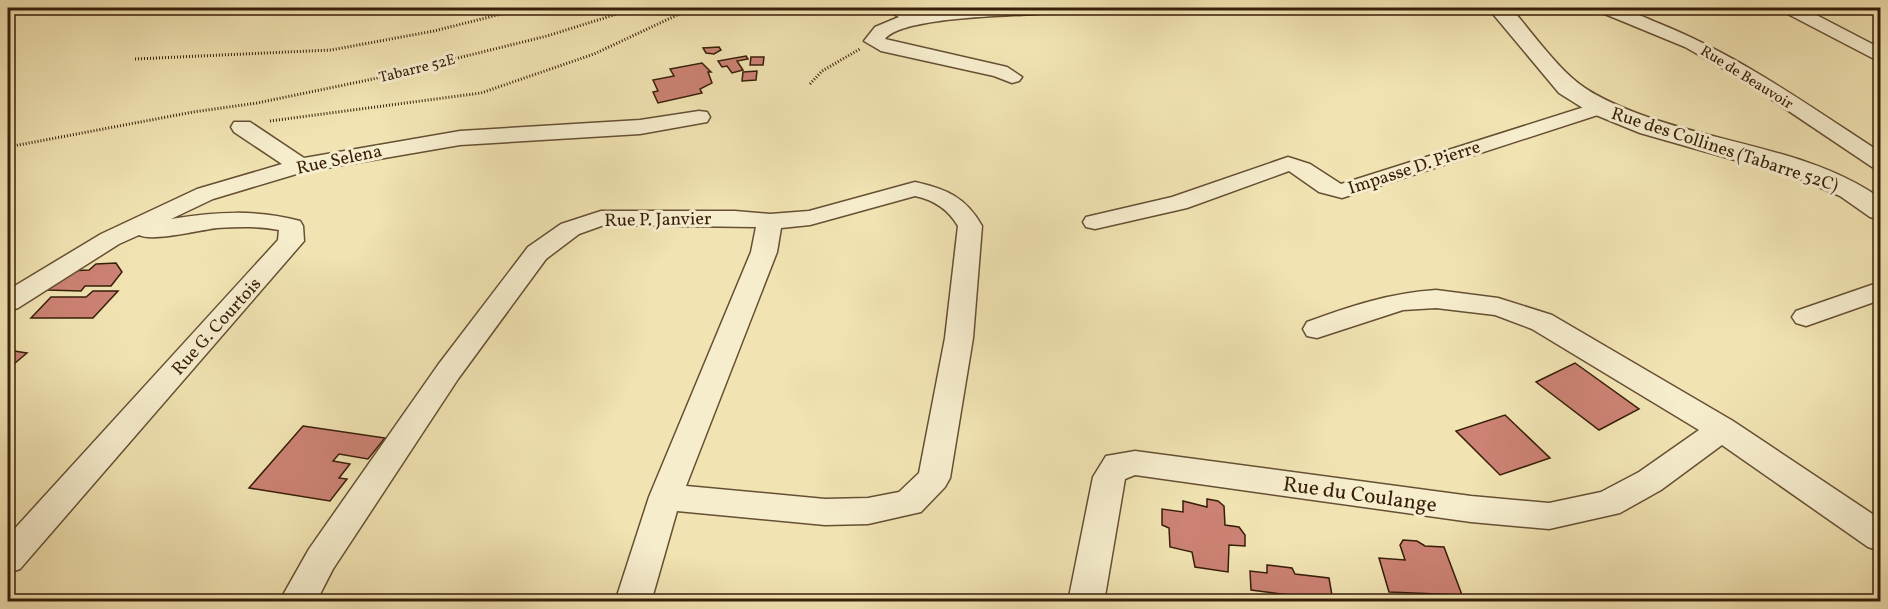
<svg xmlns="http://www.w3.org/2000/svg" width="1888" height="609" viewBox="0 0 1888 609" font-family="Vollkorn,serif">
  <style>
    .building { fill: #cc8274; stroke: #371e09; stroke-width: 1.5 }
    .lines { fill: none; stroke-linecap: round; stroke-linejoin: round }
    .minor-casing { stroke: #664f33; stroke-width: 3 }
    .tertiary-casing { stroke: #664f33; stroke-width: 3 }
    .path { stroke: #371e09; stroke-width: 3; stroke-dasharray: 1 2; stroke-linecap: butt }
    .minor { fill: #f6edcd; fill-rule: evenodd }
    .tertiary { fill: #f6edcd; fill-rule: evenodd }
    .labels { text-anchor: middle; stroke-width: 6; stroke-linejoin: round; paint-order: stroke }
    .far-street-label { font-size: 15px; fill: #371e09; stroke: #f6edcd }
    .street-label { font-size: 18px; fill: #371e09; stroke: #f6edcd }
    .near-street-label { font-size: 21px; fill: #371e09; stroke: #f6edcd }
  </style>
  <rect width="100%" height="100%" fill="#f1e3b2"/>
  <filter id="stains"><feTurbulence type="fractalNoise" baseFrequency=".00333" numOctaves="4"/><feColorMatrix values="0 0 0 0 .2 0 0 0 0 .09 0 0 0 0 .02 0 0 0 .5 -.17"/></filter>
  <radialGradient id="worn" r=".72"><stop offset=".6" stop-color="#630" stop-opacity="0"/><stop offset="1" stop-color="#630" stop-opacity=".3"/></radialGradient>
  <path class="building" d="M 719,47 L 721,50 L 714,54 L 706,53 L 703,48 Z
    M 746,56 L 748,59 L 737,61 L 743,70 L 732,73 L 727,66 L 722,67 L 718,61 Z
    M 751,57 L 764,57 L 763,65 L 750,65 Z
    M 702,63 L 711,72 L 708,72 L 712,83 L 700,89 L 702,93 L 658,103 L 653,92 L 658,91 L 653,80 L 674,76 L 670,69 Z
    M 757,71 L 756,80 L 742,81 L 743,72 Z
    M 116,263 L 122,272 L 111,286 L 85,286 L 81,291 L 48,290 L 67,271 L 89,270 L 96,264 Z
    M 93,291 L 118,291 L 93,318 L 31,318 L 51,297 L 86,297 Z
    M 8,350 L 27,353 L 8,369 Z
    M 1575,363 L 1639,409 L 1599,430 L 1536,382 Z
    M 1505,415 L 1550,458 L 1500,475 L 1456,431 Z
    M 303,426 L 385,438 L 368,459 L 339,454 L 333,461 L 350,464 L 339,478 L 347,479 L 330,501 L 249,488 Z
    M 1207,499 L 1218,501 L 1224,506 L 1225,525 L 1239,527 L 1245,535 L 1245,546 L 1229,545 L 1228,572 L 1195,567 L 1192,552 L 1170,547 L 1169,528 L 1162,525 L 1162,509 L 1183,512 L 1183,501 L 1207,507 Z
    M 1403,540 L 1417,541 L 1425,546 L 1444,547 L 1462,595 L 1389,592 L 1379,558 L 1405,560 L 1400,545 Z
    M 1267,565 L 1292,568 L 1295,574 L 1329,578 L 1333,601 L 1251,590 L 1250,571 L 1267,573 Z"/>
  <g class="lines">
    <defs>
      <path id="minor" d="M 890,8 L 909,8 L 917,12 L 982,8 L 1059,8 L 1050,13 C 1018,16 903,16 885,39 L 1007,67 L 1022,77 L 1019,81 L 1012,83 L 994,76 L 881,51 L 864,41 L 875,27 L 899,17 L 892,13 Z
        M 1597,8 C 1620,5 1637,14 1658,23 C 1738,55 1808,105 1880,152 L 1880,169 L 1872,167 L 1738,77 L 1685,47 L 1600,12 Z
        M 1781,8 L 1803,8 L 1880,48 L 1880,62 L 1784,12 Z
        M 1600,102 L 1607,104 L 1611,108 L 1607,112 L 1342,198 L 1319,192 L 1289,171 L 1187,208 L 1095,229 L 1086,227 L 1083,222 L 1086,217 L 1172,197 L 1288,157 L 1310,164 L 1341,184 Z
        M 699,111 L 707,112 L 710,117 L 707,122 L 640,134 L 460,145 L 303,172 L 213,199 L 171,219 C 214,212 257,209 300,221 L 303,226 L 304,241 L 20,569 L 8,573 L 8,536 L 278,240 L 279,230 C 259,226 238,227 217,228 C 200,230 152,242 139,235 L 119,244 L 18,308 L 8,311 L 8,290 L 101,234 L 197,189 L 282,164 L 234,132 L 231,127 L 234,122 L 250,122 L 304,158 L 460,131 L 640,120 Z
        M 915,182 C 946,189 966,197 982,226 L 973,338 L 950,478 L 945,487 L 921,512 L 868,524 L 825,525 L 677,511 L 651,602 L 615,602 L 649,497 L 751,252 L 756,227 L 604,225 L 579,234 L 546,259 L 458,379 L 333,569 L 316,602 L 279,602 L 309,549 L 438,365 L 528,247 L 561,224 L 601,211 L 735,211 L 770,214 L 809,211 ZM 915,196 C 934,200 948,209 958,226 L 945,338 L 919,473 L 899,492 L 868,498 L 825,499 L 686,486 L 777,252 L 781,228 L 810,225 Z
        M 1880,282 L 1880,300 L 1806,326 L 1796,323 L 1792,317 L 1796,311 Z
        M 1436,290 L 1498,298 L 1552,315 L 1733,421 L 1880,519 L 1880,551 L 1868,547 L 1722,445 L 1661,490 L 1620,513 L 1549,529 L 1471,522 L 1135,475 L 1125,479 L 1104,602 L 1068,602 L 1093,477 L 1106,456 L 1135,451 L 1471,496 L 1549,503 L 1601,492 L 1639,472 L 1699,430 L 1532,329 L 1495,315 L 1436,308 L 1403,310 L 1317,338 L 1307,336 L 1303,329 L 1307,322 C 1350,306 1390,293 1436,290 Z"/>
      <path id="tertiary" d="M 1488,8 L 1511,8 C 1530,30 1555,65 1578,83 C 1596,97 1618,106 1639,114 C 1718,144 1810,149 1880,198 L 1880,220 L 1870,217 L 1840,196 L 1798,178 L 1640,133 L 1591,113 L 1559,93 Z"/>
    </defs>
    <use href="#minor" class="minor-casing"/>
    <use href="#tertiary" class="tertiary-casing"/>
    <path class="path" d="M 135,59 L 331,50 L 434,31 L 525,8
      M 810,84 L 822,71 L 860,49
      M 270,121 L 481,93 L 594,54 L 692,8
      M 8,147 L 193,112 L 257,103 L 373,79 L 547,36 L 636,8"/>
    <use href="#minor" class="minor"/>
    <use href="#tertiary" class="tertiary"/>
  </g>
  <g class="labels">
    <g class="far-street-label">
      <text transform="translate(417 68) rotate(-14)" y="5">Tabarre 52E</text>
      <text transform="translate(1747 77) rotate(32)" y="5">Rue de Beauvoir</text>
    </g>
    <g class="street-label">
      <text transform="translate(1725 149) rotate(18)" y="6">Rue des Collines (Tabarre 52C)</text>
      <text transform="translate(339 159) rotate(-12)" y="6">Rue Selena</text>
      <text transform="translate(1414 167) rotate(-18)" y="6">Impasse D. Pierre</text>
      <text transform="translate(658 219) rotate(-1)" y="6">Rue P. Janvier</text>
      <text transform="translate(216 326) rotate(-48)" y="6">Rue G. Courtois</text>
    </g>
    <g class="near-street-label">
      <text transform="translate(1360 494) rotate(8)" y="7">Rue du Coulange</text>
    </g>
  </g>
  <rect width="1888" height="609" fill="none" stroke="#f1e3b2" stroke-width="30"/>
  <rect x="9" y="9" width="1870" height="591" fill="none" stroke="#371e09" stroke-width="3"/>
  <rect x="15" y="15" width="1858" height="579" fill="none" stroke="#371e09" stroke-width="1.5"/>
  <rect width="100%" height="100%" filter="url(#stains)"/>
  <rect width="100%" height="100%" fill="url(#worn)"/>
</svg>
